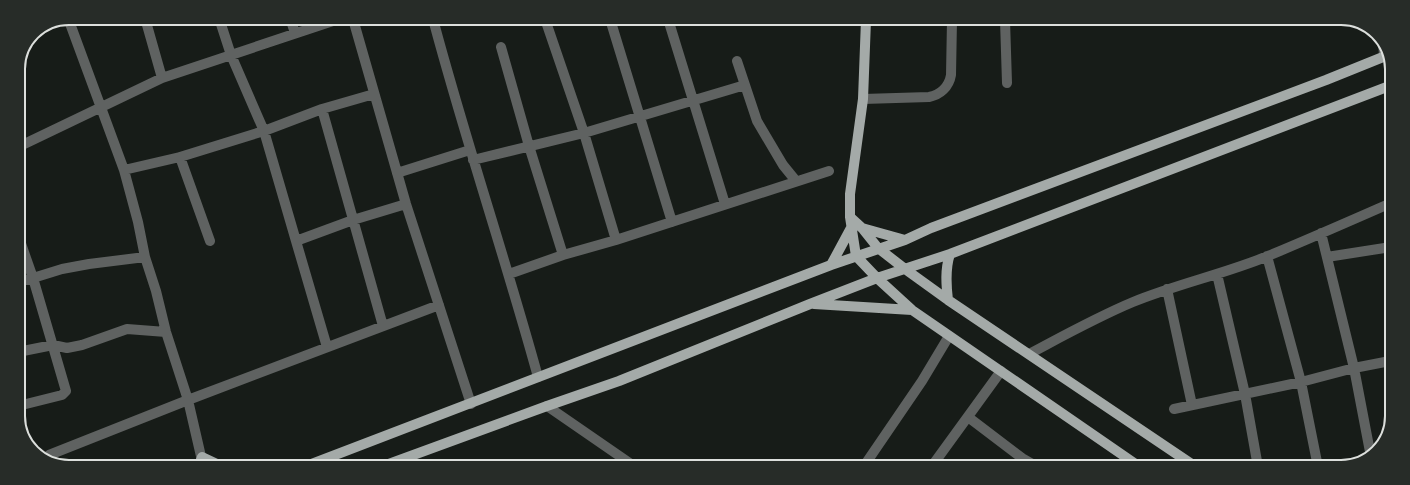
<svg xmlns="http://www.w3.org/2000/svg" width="1410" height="485" viewBox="0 0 1410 485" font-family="'Alegreya Sans',sans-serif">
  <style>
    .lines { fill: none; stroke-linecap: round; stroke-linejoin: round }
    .minor { stroke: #5f6261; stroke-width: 10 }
    .major { stroke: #a4aaa8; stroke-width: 10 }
    .rim { fill: none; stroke: #dcdfdc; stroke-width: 2 }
  </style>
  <rect width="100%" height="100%" fill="#171c18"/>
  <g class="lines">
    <path class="minor" d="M 68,18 L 124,170 L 138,222 L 145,257 L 156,291 L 166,332 L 188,400 L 203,465
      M 145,18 L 162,78
      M 219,18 L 231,55 L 264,131 L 296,241
      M 290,18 L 295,33
      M 353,19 L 406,204 L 471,404
      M 433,19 C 465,139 505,257 538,377
      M 545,19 L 584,133 L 616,240
      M 610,19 L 672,222
      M 668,19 L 725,204
      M 1005,20 L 1007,83
      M 1383,41 L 1384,56
      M 501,47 L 529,146 L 563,255
      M 737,61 L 757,121 L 783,165 L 796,181
      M 863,99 L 929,97 C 940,95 949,87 951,75 L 952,20
      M 322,109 L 383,326
      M 18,147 L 162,78 L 339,19
      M 180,157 L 210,241
      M 473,160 L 584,133 L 745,85
      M 124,170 L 180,157 L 264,131 L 322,109 L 374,94
      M 397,173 L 470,150
      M 1321,233 L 1354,368 L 1371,457
      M 18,235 L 33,278 L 62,269 L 89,264 L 145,257
      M 1267,256 L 1301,382 L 1318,467
      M 1327,257 L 1391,247
      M 509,274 L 563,255 L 616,240 L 829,171
      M 1217,274 L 1245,394 L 1258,467
      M 18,282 L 33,278 L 66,391 L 62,395 L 18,406
      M 1167,289 L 1192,405
      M 327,347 L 296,241 L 353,220 L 406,204
      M 18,352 L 53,345 L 67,348 L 82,345 L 127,329 L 166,332
      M 1029,354 C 1063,336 1097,317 1133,302 C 1177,284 1224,274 1268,256 C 1309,239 1350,221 1391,203
      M 547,406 L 634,466
      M 1174,409 L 1301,382 L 1354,368 L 1390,361
      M 968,417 L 1022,458 L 1036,466
      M 53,464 L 49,455 L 188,400 L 439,305
      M 864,466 L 922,381 L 949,336
      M 932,466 L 1001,371"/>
    <path class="major" d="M 866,20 L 863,99 L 850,194 L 850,217 L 856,256 L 877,278 L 912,310 L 1140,467
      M 850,217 L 862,228 L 878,248 L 905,269 L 948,300 L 1196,467
      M 862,228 L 905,240
      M 831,265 L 851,228
      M 948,300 C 946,284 945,269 950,254
      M 814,304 L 912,310
      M 199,465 L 202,457 L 219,465
      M 309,465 L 831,265 L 905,240 L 931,228 L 1326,80 L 1388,55
      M 386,465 L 547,406 L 619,381 L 810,304 L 877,278 L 950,254 L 1392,85"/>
  </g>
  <path d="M0 0H1410V485H0ZM69 25H1341A44 44 0 0 1 1385 69V416A44 44 0 0 1 1341 460H69A44 44 0 0 1 25 416V69A44 44 0 0 1 69 25Z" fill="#272c28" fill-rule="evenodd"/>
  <path class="rim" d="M69 25H1341A44 44 0 0 1 1385 69V416A44 44 0 0 1 1341 460H69A44 44 0 0 1 25 416V69A44 44 0 0 1 69 25Z"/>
</svg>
